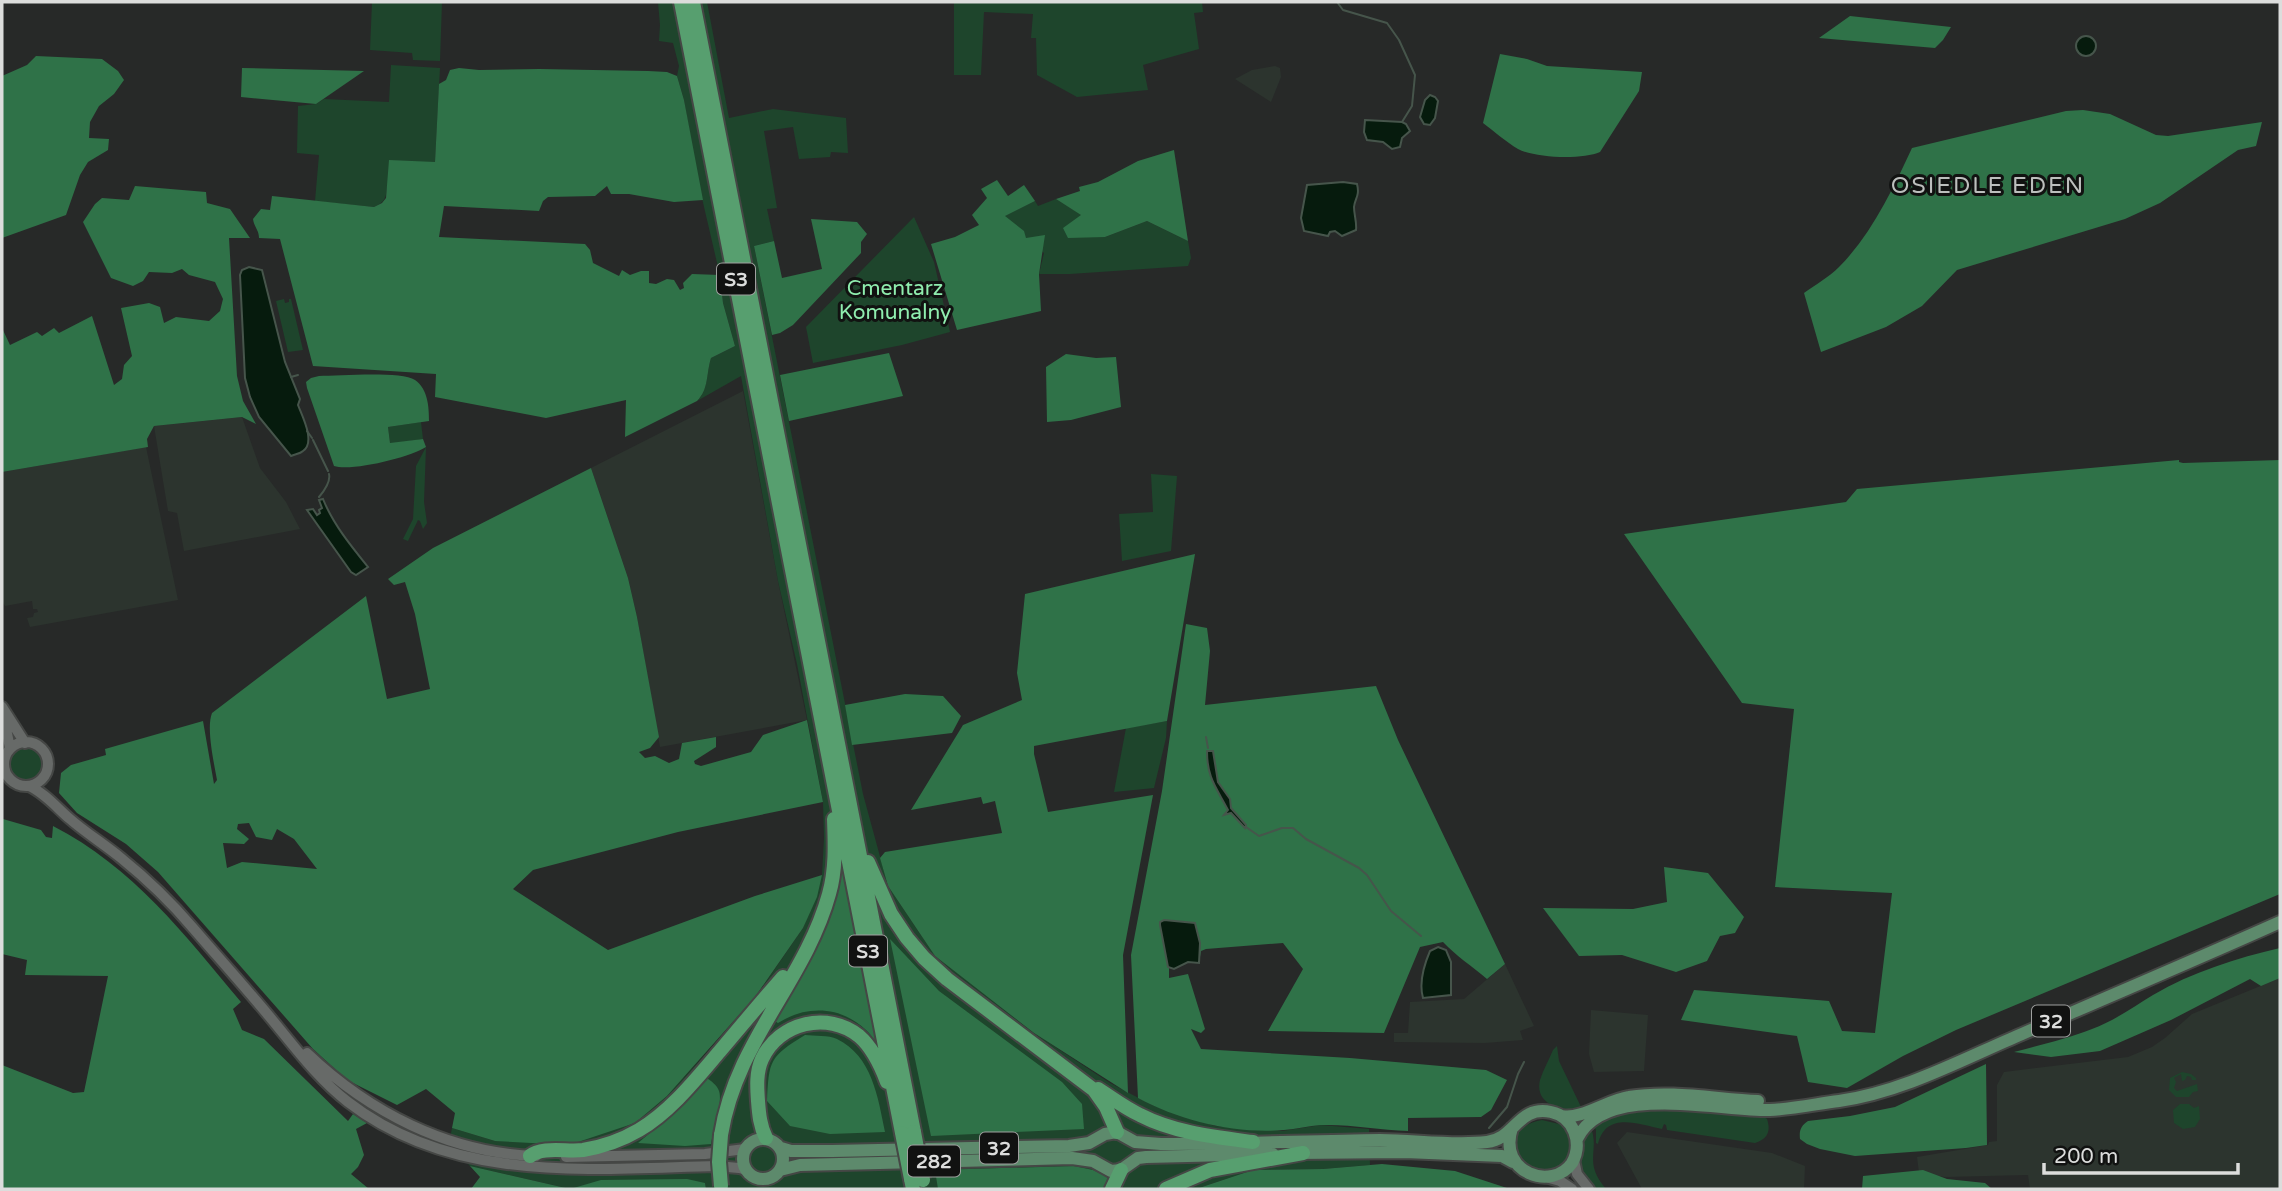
<svg xmlns="http://www.w3.org/2000/svg" width="2282" height="1191" viewBox="0 0 2282 1191" font-family="'Varela Round',sans-serif">
  <style>
    .built { fill: #2c342e }
    .green { fill: #1e452c }
    .forest { fill: #2f7248; fill-rule: evenodd }
    .water { fill: #061b0d; stroke: #46554b; stroke-width: 2 }
    .lines { fill: none; stroke-linecap: round; stroke-linejoin: round }
    .stream { stroke: #46554b; stroke-width: 2 }
    .secondary-casing { stroke: #454745; stroke-width: 14 }
    .primary-casing { stroke: #454745; stroke-width: 16 }
    .motorway-casing { stroke: #454745; stroke-width: 18 }
    .secondary { stroke: #676a68; stroke-width: 10 }
    .primary { stroke: #5d8a6c; stroke-width: 12 }
    .motorway { stroke: #579f6f; stroke-width: 14 }
    .motorway-bridge-casing { stroke: #454745; stroke-width: 18; stroke-linecap: butt }
    .motorway-bridge { stroke: #579f6f; stroke-width: 14 }
    .labels { text-anchor: middle; stroke-width: 6; stroke-linejoin: round; paint-order: stroke }
    .shield { fill: #111211; stroke: #9fa09f; stroke-width: 2 }
    .shield-label { font-size: 19px; font-weight: bold; fill: #dcdddc }
    .park-label { font-size: 21px; fill: #8fedae; stroke: #111211 }
    .neighbourhood-label { font-size: 23px; letter-spacing: 2px; fill: #bcbfbd; stroke: #111211 }
  </style>
  <rect width="100%" height="100%" fill="#272928"/>
  <path class="built" d="M 1275,66 L 1280,68 L 1281,77 L 1271,102 L 1235,79 L 1252,70 Z
    M 743,391 L 778,581 L 807,720 L 660,747 L 637,617 L 628,578 L 591,468 Z
    M 242,417 L 260,468 L 286,502 L 300,529 L 184,551 L 177,513 L 168,511 L 154,426 Z
    M 146,447 L 178,600 L 30,627 L 27,618 L 33,617 L 34,613 L 38,612 L 37,609 L 33,609 L 32,601 L 5,606 L 2,601 L 2,472 Z
    M 1505,964 L 1534,1026 L 1520,1031 L 1523,1040 L 1485,1043 L 1394,1042 L 1394,1033 L 1408,1033 L 1410,1002 L 1464,999 Z
    M 2280,978 L 2280,1189 L 2030,1189 L 2028,1175 L 1945,1177 L 1919,1173 L 1917,1157 L 1988,1145 L 1989,1142 L 1997,1141 L 1997,1085 L 2004,1072 L 2128,1057 L 2152,1047 L 2165,1038 L 2192,1014 Z
    M 1591,1010 L 1648,1015 L 1644,1071 L 1594,1072 L 1589,1054 Z
    M 1627,1132 L 1772,1153 L 1805,1166 L 1804,1189 L 1642,1189 L 1617,1143 Z"/>
  <path class="green" d="M 372,2 L 442,2 L 440,61 L 413,60 L 412,53 L 370,50 Z
    M 658,2 L 707,2 L 729,118 L 773,109 L 846,118 L 848,153 L 831,152 L 830,157 L 799,159 L 793,127 L 764,131 L 777,208 L 767,209 L 774,241 L 754,246 L 863,794 L 888,886 L 935,956 L 1034,1033 L 1110,1083 L 1152,1105 L 1215,1126 L 1282,1131 L 1321,1125 L 1369,1129 L 1370,1165 L 1323,1169 L 1253,1170 L 1196,1189 L 706,1189 L 705,1183 L 601,1181 L 570,1189 L 470,1166 L 449,1144 L 452,1128 L 495,1141 L 635,1123 L 667,1096 L 732,1025 L 755,998 L 803,928 L 822,875 L 824,838 L 823,802 L 797,664 L 778,581 L 741,376 L 697,401 C 709,389 706,373 711,358 L 735,346 L 723,303 L 721,280 L 698,181 L 684,100 L 677,76 L 679,66 L 673,43 L 659,41 L 660,25 Z
    M 954,2 L 1202,2 L 1203,12 L 1194,13 L 1199,49 L 1143,65 L 1148,90 L 1077,97 L 1037,75 L 1036,38 L 1031,38 L 1033,14 L 984,12 L 981,75 L 954,75 Z
    M 391,65 L 440,68 L 435,162 L 387,187 C 386,198 385,202 374,207 L 315,201 L 319,155 L 297,153 L 298,106 L 316,104 L 324,99 L 389,102 Z
    M 1056,199 L 1082,215 L 1105,237 L 1147,221 L 1188,241 L 1191,258 L 1188,266 L 1070,274 L 1039,274 L 1044,253 L 1026,238 L 1004,216 L 1035,201 L 1038,206 Z
    M 914,217 L 934,262 L 950,332 L 902,345 L 813,363 L 806,327 Z
    M 284,299 L 285,303 L 289,302 L 289,299 L 291,299 L 303,350 L 288,352 L 276,301 Z
    M 421,422 L 423,439 L 390,444 L 388,427 Z
    M 426,447 L 424,502 L 427,523 L 423,529 L 420,521 L 418,520 L 408,541 L 403,539 L 413,519 L 416,466 Z
    M 1151,474 L 1177,476 L 1171,551 L 1122,561 L 1119,514 L 1153,512 Z
    M 1167,721 L 1166,738 L 1154,788 L 1114,792 L 1126,728 Z
    M9 765a17 17 0 1 1 34 0a17 17 0 1 1-34 0Z
    M 1557,1046 L 1559,1061 L 1582,1109 C 1564,1111 1534,1106 1540,1080 C 1543,1070 1549,1060 1553,1050 Z
    M 2182,1072 L 2191,1074 L 2196,1078 L 2196,1080 L 2192,1080 L 2191,1077 L 2187,1076 L 2185,1080 L 2182,1081 L 2181,1074 L 2174,1078 L 2176,1082 L 2174,1088 L 2177,1091 L 2197,1084 L 2198,1091 L 2193,1092 L 2189,1097 L 2176,1097 L 2169,1090 L 2170,1078 Z
    M 2180,1104 L 2189,1104 L 2194,1108 L 2199,1106 L 2200,1119 L 2195,1127 L 2183,1129 L 2174,1123 L 2173,1110 Z
    M 1639,1107 L 1760,1114 L 1767,1119 C 1771,1131 1768,1139 1755,1143 L 1667,1130 L 1666,1125 L 1664,1124 L 1662,1129 C 1638,1124 1606,1111 1598,1144 L 1596,1143 L 1596,1130 L 1592,1122 Z
    M 1542,1120 L 1563,1125 C 1578,1147 1569,1159 1552,1174 L 1523,1166 C 1521,1161 1517,1155 1516,1150 C 1511,1133 1527,1122 1542,1120 Z
    M 1590,1125 C 1601,1151 1582,1161 1606,1189 L 1595,1189 C 1575,1166 1577,1151 1590,1125 Z"/>
  <path class="forest" d="M 1850,16 L 1951,27 L 1943,40 L 1935,48 L 1819,38 Z
    M 1500,54 L 1527,59 L 1547,66 L 1642,72 L 1639,91 L 1600,152 C 1582,160 1535,158 1518,149 C 1506,142 1494,131 1483,123 Z
    M 36,56 L 102,59 L 118,71 L 124,80 L 114,94 L 99,106 L 90,122 L 89,138 L 109,139 L 108,150 L 88,162 L 80,175 L 66,215 L 2,238 L 2,76 L 27,65 Z
    M 242,68 L 364,71 L 316,104 L 241,97 Z
    M 459,68 L 479,70 L 539,69 L 648,71 L 667,72 L 677,76 L 684,100 L 703,200 L 674,202 L 629,194 L 611,194 L 607,186 L 595,196 L 548,197 L 543,201 L 539,211 L 444,206 L 439,237 L 585,244 L 590,250 L 593,263 L 619,276 L 622,270 L 630,275 L 641,271 L 649,271 L 649,283 L 656,284 L 667,279 L 674,280 L 680,290 L 684,288 L 683,283 L 692,274 L 720,275 L 723,303 L 735,346 L 711,358 C 706,374 709,389 697,401 L 625,437 L 626,400 L 546,418 L 435,397 L 436,374 L 313,366 L 280,239 L 259,238 C 259,230 254,227 253,219 L 261,209 L 270,210 L 272,196 L 374,207 L 382,203 L 386,198 L 389,160 L 435,162 L 439,84 L 446,80 L 450,70 Z
    M 2083,110 L 2110,114 L 2156,135 L 2168,136 L 2262,122 L 2256,146 L 2238,150 L 2160,203 L 2125,219 L 1957,270 L 1922,306 L 1886,327 L 1821,352 L 1804,293 C 1815,285 1829,277 1839,267 C 1871,235 1893,189 1912,148 L 2066,111 Z
    M 1174,150 L 1188,241 L 1147,221 L 1105,237 L 1068,238 L 1063,228 L 1081,215 L 1056,199 L 1080,191 L 1079,187 L 1098,182 L 1138,161 Z
    M 997,180 L 1008,196 L 1024,185 L 1035,201 L 1005,216 L 1024,231 L 1026,238 L 1045,235 L 1039,274 L 1041,311 L 957,330 L 931,244 L 955,237 L 979,225 L 972,215 L 987,198 L 981,189 Z
    M 135,186 L 206,192 L 207,203 L 230,209 L 250,238 L 229,238 L 237,376 L 243,401 L 256,424 L 242,417 L 154,426 L 147,439 L 148,447 L 2,472 L 2,328 L 10,345 L 37,332 L 42,336 L 54,328 L 59,333 L 92,316 L 114,385 L 122,379 L 124,365 L 132,356 L 121,308 L 149,303 L 160,307 L 164,323 L 176,317 L 209,321 L 220,311 L 223,299 L 215,282 L 189,275 L 182,269 L 172,273 L 149,272 L 143,281 L 133,286 L 111,278 L 83,222 L 95,204 L 102,198 L 129,200 Z
    M 811,219 L 857,222 L 867,234 L 861,242 L 861,253 L 793,325 L 780,333 L 772,335 L 754,246 L 774,241 L 782,278 L 822,269 Z
    M 889,353 L 903,396 L 789,421 L 780,375 Z
    M 1066,354 L 1096,358 L 1116,357 L 1121,407 L 1071,420 L 1047,422 L 1046,367 Z
    M 319,376 C 339,376 401,371 415,380 C 428,389 429,407 429,421 L 388,427 L 390,443 L 423,439 L 426,447 C 411,457 351,472 334,466 L 307,388 L 306,382 L 311,378 Z
    M 2179,460 L 2179,462 L 2183,463 L 2280,460 L 2280,894 L 1956,1030 L 1903,1056 L 1847,1088 L 1808,1082 L 1797,1036 L 1681,1020 L 1694,990 L 1829,1001 L 1842,1031 L 1875,1033 L 1892,893 L 1775,887 L 1794,709 L 1742,703 L 1624,534 L 1846,502 L 1857,489 Z
    M 591,468 L 628,578 L 637,617 L 659,737 L 650,748 L 639,752 L 645,758 L 655,756 L 669,763 L 679,759 L 682,743 L 716,737 L 716,747 L 694,761 L 695,764 L 701,766 L 751,752 L 763,735 L 807,720 L 823,802 L 678,832 L 533,870 L 513,889 L 608,950 L 755,896 L 822,875 L 817,897 L 803,928 L 755,997 L 667,1096 L 635,1123 L 569,1145 L 495,1141 L 452,1128 L 455,1113 L 426,1089 L 397,1105 L 347,1080 L 313,1049 L 158,872 L 126,844 L 77,813 L 59,793 L 61,773 L 71,765 L 106,755 L 105,749 L 203,721 L 214,784 L 217,780 C 214,763 206,728 212,713 L 366,596 L 387,699 L 430,689 L 415,614 L 405,582 L 394,585 L 388,579 L 433,548 ZM 249,823 L 256,837 L 272,840 L 277,829 L 294,839 L 317,869 L 242,862 L 227,868 L 223,843 L 244,844 L 249,839 L 237,829 L 238,824 Z
    M 1195,554 L 1167,721 L 1034,746 L 1034,754 L 1048,812 L 1153,795 L 1123,955 L 1128,1093 L 1034,1033 L 935,956 L 888,886 L 880,858 L 885,852 L 1002,833 L 995,801 L 983,804 L 981,797 L 911,810 L 963,725 L 1022,700 L 1017,673 L 1025,594 Z
    M 1186,624 L 1207,628 L 1210,651 L 1205,705 L 1376,686 L 1398,740 L 1505,964 L 1487,979 C 1472,966 1456,956 1443,942 L 1420,947 L 1384,1033 L 1268,1031 L 1303,969 L 1283,943 L 1206,949 L 1201,951 L 1199,963 L 1188,962 L 1174,969 L 1169,967 L 1169,978 L 1188,974 L 1205,1029 L 1201,1033 L 1191,1029 L 1201,1049 L 1350,1058 L 1486,1070 L 1507,1080 L 1491,1110 L 1481,1117 L 1408,1118 L 1408,1131 C 1379,1130 1350,1124 1321,1125 C 1309,1126 1296,1129 1284,1130 C 1235,1134 1181,1121 1138,1098 L 1131,955 L 1162,791 Z
    M 905,694 L 943,696 L 961,716 L 952,733 L 852,745 L 845,705 Z
    M 3,819 L 41,830 L 46,837 L 52,838 L 53,826 C 133,867 185,935 241,1002 L 233,1009 L 242,1030 L 264,1039 L 348,1121 L 353,1114 L 367,1123 L 356,1129 L 364,1155 L 358,1167 L 351,1174 L 369,1189 L 2,1189 L 2,1065 L 73,1093 L 84,1092 L 108,976 L 25,975 L 27,960 L 2,954 Z
    M 841,850 L 881,1054 C 877,1046 873,1036 866,1030 C 841,1006 806,1005 778,1023 L 773,1020 C 795,982 825,943 836,899 C 840,884 839,866 841,850 Z
    M 1664,867 L 1708,873 L 1744,917 L 1735,933 L 1720,936 L 1707,961 L 1676,972 L 1622,955 L 1579,956 L 1543,908 L 1633,909 L 1667,902 Z
    M 890,939 L 939,991 L 1062,1082 L 1082,1104 L 1084,1129 L 931,1136 Z
    M 2280,948 L 2280,978 L 2261,986 L 2250,979 L 2171,1020 L 2100,1051 L 2051,1057 L 2014,1052 C 2039,1045 2067,1039 2092,1029 C 2114,1021 2133,1007 2153,995 C 2192,972 2237,958 2280,948 Z
    M 805,1035 C 814,1036 829,1035 837,1039 C 872,1056 878,1097 885,1132 L 830,1134 L 790,1126 L 767,1101 C 769,1061 769,1057 805,1035 Z
    M 1986,1064 L 1987,1145 L 1966,1148 L 1855,1156 L 1820,1149 L 1807,1144 L 1800,1139 C 1799,1130 1801,1126 1808,1121 L 1850,1116 L 1895,1107 Z
    M 707,1078 C 711,1081 717,1085 719,1091 C 723,1102 713,1131 711,1144 L 685,1146 L 638,1143 L 675,1112 Z
    M 1382,1164 L 1455,1171 L 1510,1189 L 1196,1189 L 1253,1170 L 1323,1169 Z
    M 470,1166 L 570,1189 L 601,1180 L 687,1179 L 705,1183 L 706,1189 L 471,1189 L 480,1177 Z
    M 1074,1166 L 1093,1170 L 1110,1178 L 1105,1189 L 938,1189 L 935,1170 Z
    M 1923,1170 L 1947,1179 L 1985,1183 L 1992,1189 L 1862,1189 L 1863,1176 Z"/>
  <path class="water" d="M2076 46a10 10 0 1 1 20 0a10 10 0 1 1-20 0Z
    M 1430,95 L 1435,97 L 1438,101 L 1435,118 L 1430,125 L 1424,124 L 1420,117 L 1425,100 Z
    M 1365,120 L 1402,122 L 1406,124 L 1410,131 L 1402,138 L 1400,147 L 1392,149 L 1383,142 L 1367,140 L 1364,132 Z
    M 1343,182 L 1357,184 C 1360,196 1355,198 1354,207 C 1354,215 1357,222 1356,230 L 1342,236 L 1335,231 L 1330,232 L 1328,236 L 1304,231 L 1301,218 L 1307,185 Z
    M 249,267 L 262,270 L 285,362 L 300,399 L 298,405 C 302,416 316,442 303,451 C 300,454 295,454 291,456 L 259,417 L 250,397 L 245,378 L 240,275 L 242,270 Z
    M 323,499 C 333,524 351,546 368,567 L 356,575 L 351,572 L 307,510 L 313,509 L 317,515 L 320,513 L 319,510 L 322,508 L 319,500 Z
    M 1207,751 L 1213,751 L 1218,782 L 1230,799 L 1231,808 L 1246,825 L 1245,828 L 1231,813 L 1224,815 L 1228,810 C 1216,787 1207,778 1207,751 Z
    M 1164,920 L 1195,923 L 1200,943 L 1199,963 L 1188,962 L 1174,969 L 1168,967 L 1160,925 L 1160,922 Z
    M 1438,947 L 1446,950 L 1451,962 L 1451,995 L 1423,998 C 1419,984 1424,965 1430,951 Z"/>
  <g class="lines">
    <path class="stream" d="M 1337,2 L 1343,10 L 1387,23 L 1399,40 L 1415,75 L 1412,106 L 1402,122
      M 291,377 L 298,375
      M 307,431 L 312,438
      M 313,440 L 328,471
      M 319,497 C 324,491 331,482 329,474
      M 1206,737 L 1208,748
      M 1246,827 L 1259,836 L 1282,828 L 1293,828 L 1306,839 L 1359,868 L 1367,875 L 1391,911 L 1421,936
      M 1489,1128 L 1507,1107 L 1518,1074 L 1524,1062"/>
    <defs>
      <path id="secondary" d="M 2,707 L 25,743
        M 4,719 L 10,748
        M4 764a22 22 0 1 1 44 0a22 22 0 1 1-44 0Z
        M 29,786 C 45,793 57,808 70,819 C 86,833 104,844 121,858 C 147,879 171,902 193,928 C 218,957 244,986 269,1016 C 294,1046 317,1078 348,1102 C 454,1184 590,1169 716,1166 L 739,1168 L 747,1170
        M 307,1053 C 369,1112 448,1153 536,1156
        M 566,1157 L 705,1154 L 745,1149
        M 1574,1160 L 1577,1174 L 1589,1189
        M 1549,1178 L 1560,1181 L 1572,1189"/>
      <path id="primary" d="M 1562,1116 C 1581,1120 1608,1100 1629,1097 C 1671,1090 1715,1099 1758,1101
        M743 1159a20 20 0 1 1 40 0a20 20 0 1 1-40 0Z
        M 1577,1139 C 1604,1082 1718,1111 1770,1110 C 1793,1109 1816,1104 1839,1101 C 1903,1092 1963,1059 2022,1034 C 2108,997 2195,960 2280,922
        M 781,1148 L 791,1151 L 832,1151 L 1069,1146 L 1089,1143 L 1105,1134 L 1117,1132 L 1135,1142 L 1161,1144 C 1234,1144 1307,1141 1380,1140 C 1415,1140 1452,1146 1487,1142 C 1515,1139 1518,1105 1551,1112 C 1574,1117 1583,1143 1572,1163 C 1553,1191 1497,1174 1512,1128
        M 1294,1153 L 1405,1152 L 1502,1156 L 1513,1162
        M 780,1170 L 800,1165 L 1072,1158 L 1093,1161 L 1111,1171 L 1121,1170 L 1138,1158 L 1146,1157 L 1273,1154"/>
      <path id="motorway" d="M 681,2 L 902,1133
        M 693,2 L 914,1132
        M 868,862 L 891,914 L 907,938 L 924,958 L 947,979 L 1094,1090 L 1106,1107 L 1117,1132
        M 1098,1089 C 1112,1098 1125,1108 1140,1115 C 1175,1133 1215,1137 1253,1142
        M 721,1135 C 736,1041 805,981 829,894 C 836,870 835,844 834,819
        M 766,1138 C 760,1126 759,1114 758,1101 C 757,1087 756,1072 762,1059 C 779,1022 828,1011 859,1036 C 873,1048 881,1066 887,1082
        M 530,1156 C 542,1146 567,1152 583,1150 C 601,1147 622,1140 639,1130 C 671,1111 696,1079 720,1051 C 741,1026 762,1001 783,977
        M 911,1179 L 913,1189
        M 1112,1189 L 1121,1170
        M 1166,1189 L 1210,1170 L 1303,1153"/>
    </defs>
    <use href="#secondary" class="secondary-casing"/>
    <use href="#primary" class="primary-casing"/>
    <use href="#motorway" class="motorway-casing"/>
    <use href="#secondary" class="secondary"/>
    <use href="#primary" class="primary"/>
    <use href="#motorway" class="motorway"/>
    <defs>
      <path id="motorway-bridge" d="M 914,1132 L 923,1180
        M 902,1133 L 911,1179
        M 721,1135 L 719,1162 L 721,1186"/>
    </defs>
    <use href="#motorway-bridge" class="motorway-bridge-casing"/>
    <use href="#motorway-bridge" class="motorway-bridge"/>
  </g>
  <g class="labels">
    <g class="shield">
      <rect x="717" y="263.5" width="38" height="31" rx="5"/>
      <rect x="849" y="935.5" width="38" height="31" rx="5"/>
      <rect x="2032" y="1005.5" width="38" height="31" rx="5"/>
      <rect x="980" y="1132.5" width="38" height="31" rx="5"/>
      <rect x="908" y="1145.5" width="52" height="31" rx="5"/>
    </g>
    <g class="shield-label">
      <text x="736" y="286">S3</text>
      <text x="868" y="958">S3</text>
      <text x="2051" y="1028">32</text>
      <text x="999" y="1155">32</text>
      <text x="934" y="1168">282</text>
    </g>
    <g class="park-label">
      <text x="895" y="295">Cmentarz<tspan x="895" dy="24">Komunalny</tspan></text>
    </g>
    <g class="neighbourhood-label">
      <text x="1988" y="193">OSIEDLE EDEN</text>
    </g>
  </g>
  <rect width="2282" height="1191" fill="none" stroke="#dcdddc" stroke-width="7"/>
  <path d="M2044 1163v10h194v-10" fill="none" stroke="#dcdddc" stroke-width="3.5"/>
  <text x="2054" y="1163" font-size="21" fill="#dcdddc" stroke="#111211" stroke-width="5" paint-order="stroke">200 m</text>
</svg>
